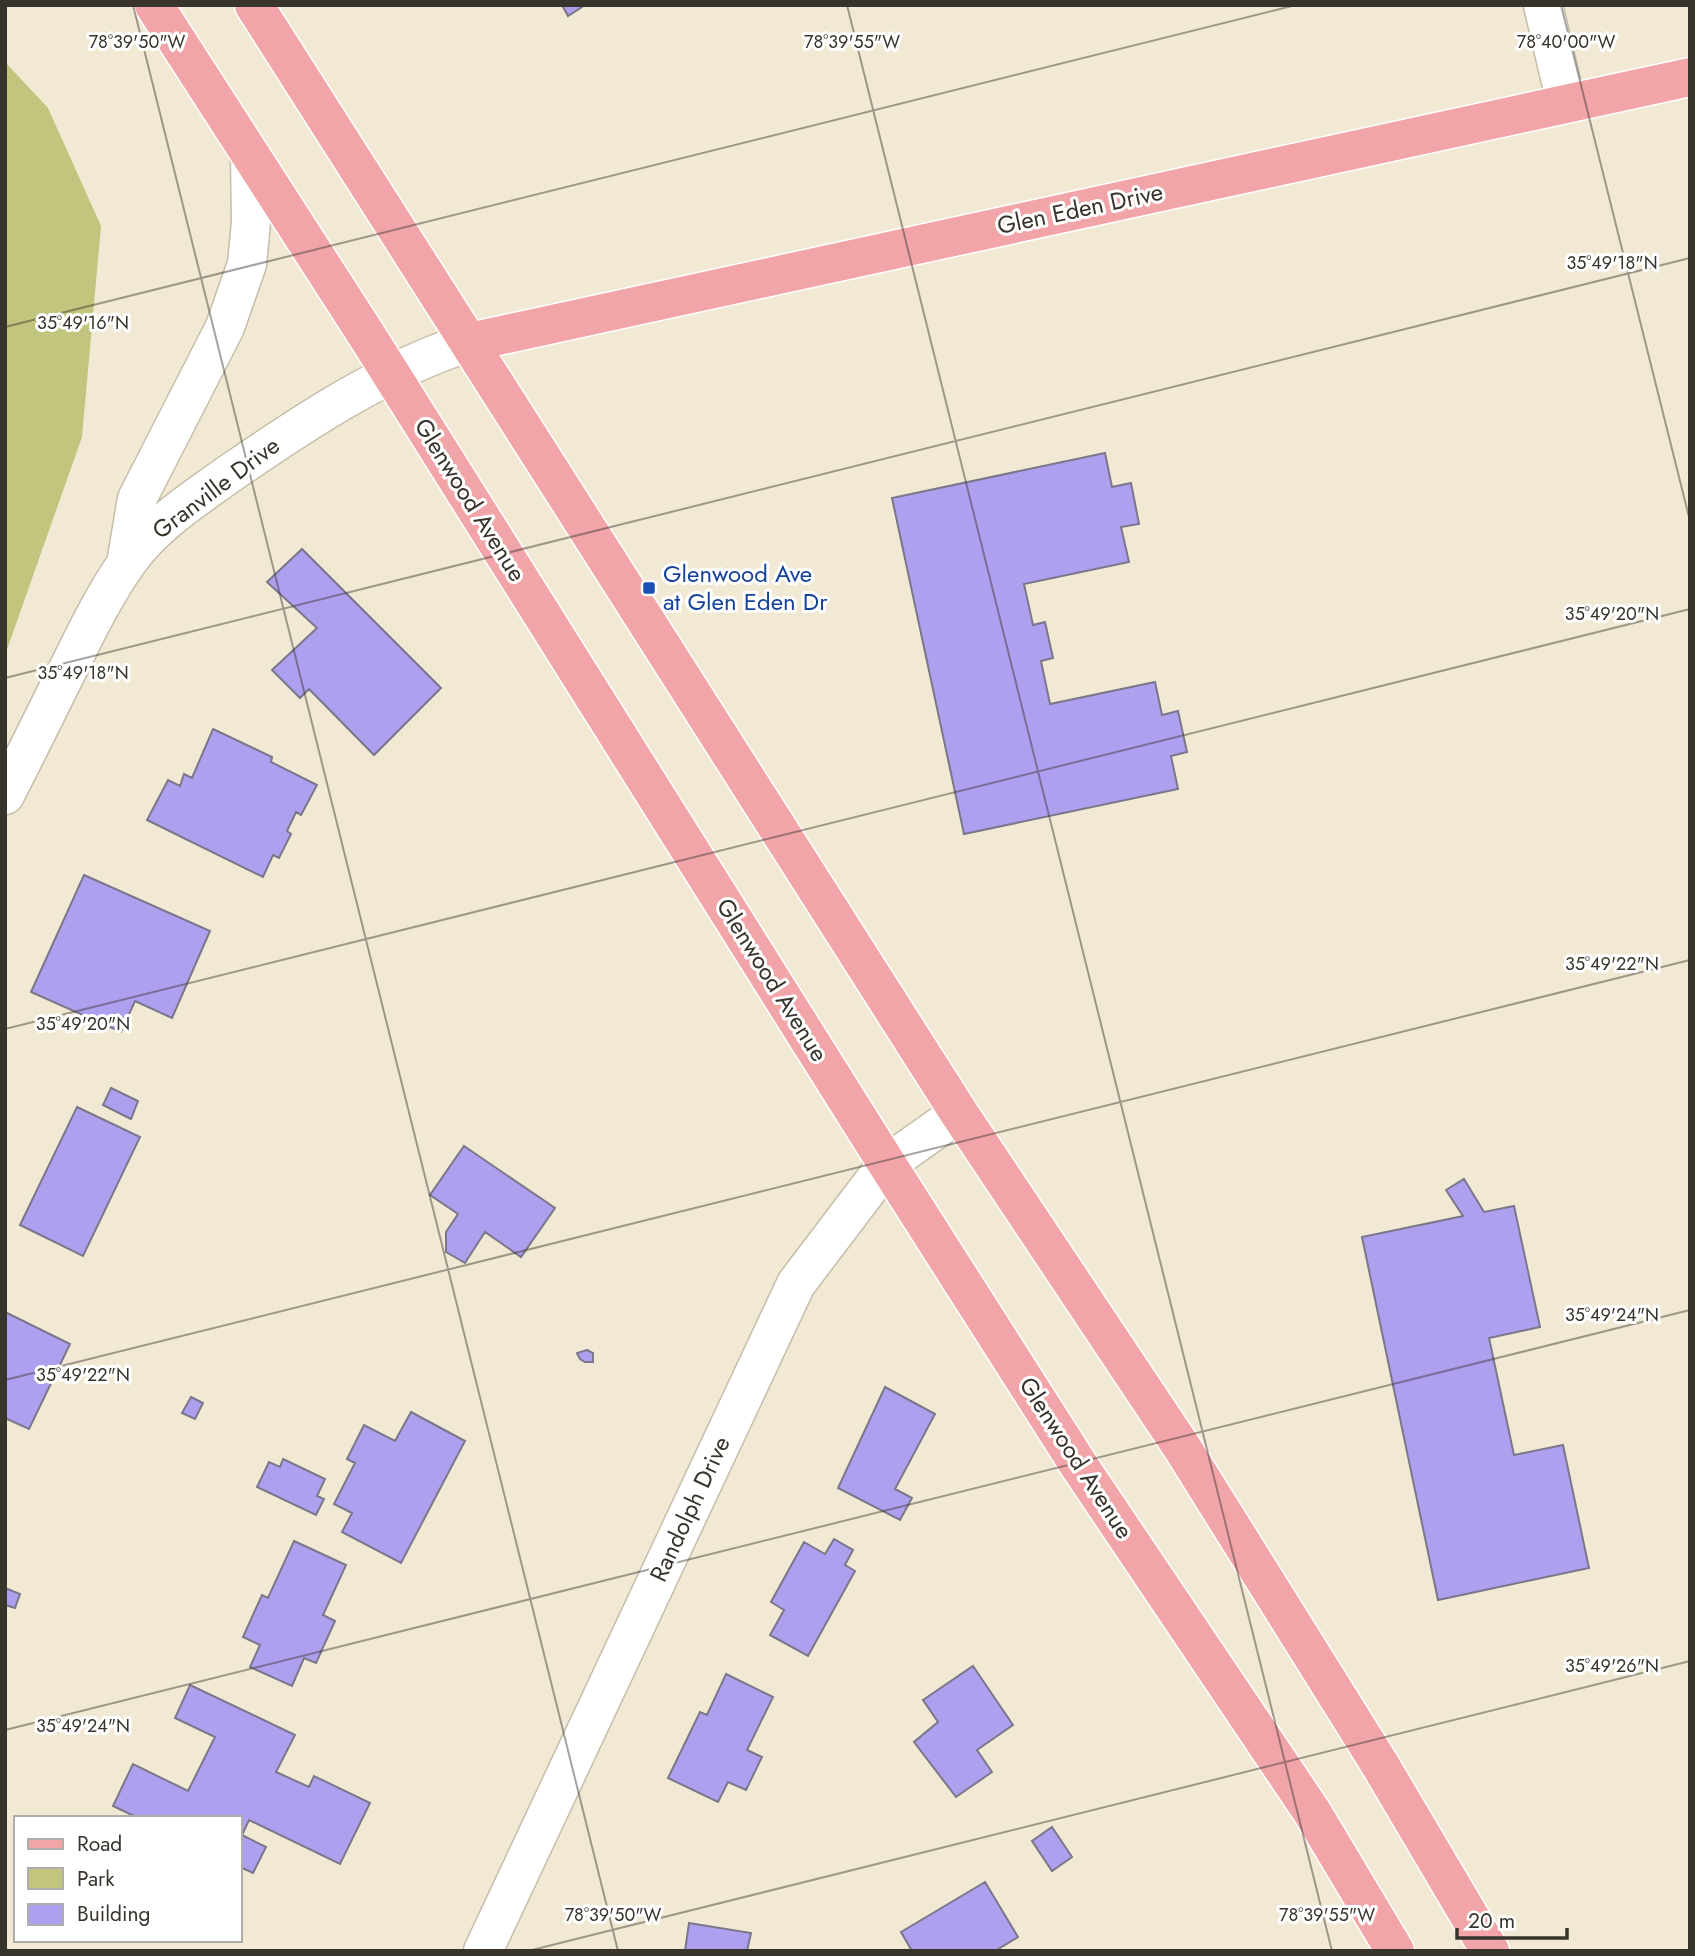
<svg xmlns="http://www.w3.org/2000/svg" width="1695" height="1956" viewBox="0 0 1695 1956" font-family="Jost,sans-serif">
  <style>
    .green { fill: #c1c57d }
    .building { fill: #af9fef; stroke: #7a778a; stroke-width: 2 }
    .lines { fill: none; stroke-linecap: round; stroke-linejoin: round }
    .minor-casing { stroke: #c6bdaa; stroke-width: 41 }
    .major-casing { stroke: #fff; stroke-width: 41 }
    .minor { stroke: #fff; stroke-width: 38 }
    .major { stroke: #f2a5a9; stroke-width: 38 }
    .ticks { fill: none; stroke: #38342c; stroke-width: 2; stroke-opacity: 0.45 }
    .transit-dot { fill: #1a4fb4; stroke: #fff; stroke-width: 2.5 }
    .labels { text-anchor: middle; stroke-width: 6; stroke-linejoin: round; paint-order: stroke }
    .street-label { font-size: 24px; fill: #38342c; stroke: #fff }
    .transit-label { font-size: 24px; fill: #164399; stroke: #fff; text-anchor: start }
    .ticks-label { font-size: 18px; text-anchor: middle; fill: #38342c; stroke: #fff; stroke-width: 6; stroke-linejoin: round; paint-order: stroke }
  </style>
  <rect width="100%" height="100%" fill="#f2e9d5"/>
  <path class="green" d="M 5,62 L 48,108 L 101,226 L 82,437 L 5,655 Z"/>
  <path class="building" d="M 562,5 L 585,5 L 568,16 Z
    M 1105,453 L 1112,487 L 1131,483 L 1139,524 L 1121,527 L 1129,562 L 1024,584 L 1033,625 L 1045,622 L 1053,658 L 1041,661 L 1050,704 L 1155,682 L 1162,715 L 1178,711 L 1187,752 L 1171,756 L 1178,789 L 964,834 L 892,498 Z
    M 302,549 L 441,688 L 374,755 L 309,689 L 300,698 L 272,670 L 317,628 L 267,582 Z
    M 213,729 L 272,757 L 271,762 L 317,785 L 301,815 L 296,812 L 287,831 L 291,834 L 279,858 L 273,855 L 263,877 L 147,820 L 168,780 L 180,786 L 184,774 L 192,778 Z
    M 84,875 L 210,931 L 172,1018 L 135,1001 L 121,1032 L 31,992 Z
    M 111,1088 L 138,1101 L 131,1119 L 103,1105 Z
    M 77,1107 L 140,1137 L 83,1256 L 20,1225 Z
    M 464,1146 L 555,1208 L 521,1257 L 485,1232 L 465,1263 L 446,1252 L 446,1232 L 458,1214 L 430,1195 Z
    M 1464,1179 L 1484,1212 L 1514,1206 L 1540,1327 L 1489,1338 L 1514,1455 L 1563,1445 L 1589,1568 L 1438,1600 L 1362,1237 L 1463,1216 L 1446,1190 Z
    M 5,1312 L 70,1344 L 29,1429 L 5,1418 Z
    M 587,1350 L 593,1353 L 593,1362 L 585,1362 L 580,1359 L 577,1353 Z
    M 885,1387 L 935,1414 L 895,1489 L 912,1498 L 900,1520 L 838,1488 Z
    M 191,1397 L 203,1403 L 195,1419 L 182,1413 Z
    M 411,1412 L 465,1441 L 401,1563 L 342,1532 L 352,1513 L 334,1504 L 355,1463 L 347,1459 L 364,1425 L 395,1441 Z
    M 283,1459 L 325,1479 L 317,1496 L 324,1499 L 316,1515 L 257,1487 L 269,1462 L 280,1467 Z
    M 834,1539 L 853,1550 L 845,1565 L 855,1571 L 808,1656 L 770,1635 L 784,1610 L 771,1602 L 804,1542 L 825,1554 Z
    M 294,1541 L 346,1565 L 323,1615 L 335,1621 L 316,1663 L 304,1658 L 292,1686 L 250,1667 L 260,1645 L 243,1637 L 262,1595 L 268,1598 Z
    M 5,1588 L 20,1594 L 15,1608 L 5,1605 Z
    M 973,1666 L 1013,1725 L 977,1750 L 992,1772 L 956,1797 L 914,1742 L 938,1722 L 923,1700 Z
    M 726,1674 L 773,1697 L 747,1750 L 762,1757 L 746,1790 L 728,1782 L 718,1802 L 668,1778 L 700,1712 L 707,1715 Z
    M 190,1685 L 295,1735 L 276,1772 L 309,1787 L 314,1776 L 370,1803 L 340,1864 L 249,1820 L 242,1835 L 266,1847 L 253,1873 L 240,1867 L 240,1818 L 138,1818 L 113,1806 L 133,1764 L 188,1791 L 215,1737 L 175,1718 Z
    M 1052,1827 L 1072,1857 L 1052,1871 L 1032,1841 Z
    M 985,1882 L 1018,1937 L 995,1951 L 912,1951 L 901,1932 Z
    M 689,1923 L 751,1933 L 747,1951 L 685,1951 Z"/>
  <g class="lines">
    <defs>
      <path id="minor" d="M 1543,5 L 1566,103
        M 126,564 L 137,499 L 225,327 L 247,264 L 251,222 L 250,154
        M 5,795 C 27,752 48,709 69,667 C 87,631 105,593 129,560 C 155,524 193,500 229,474 C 303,423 384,369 470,342
        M 483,1951 L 796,1284 L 887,1164 L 959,1113"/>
      <path id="major" d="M 154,5 L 369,339 L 887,1164 L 1080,1467 L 1312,1812 L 1395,1951
        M 254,5 L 959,1113 L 1183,1449 L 1379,1763 L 1490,1951
        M 470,342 L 1690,77"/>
    </defs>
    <use href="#minor" class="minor-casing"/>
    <use href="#major" class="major-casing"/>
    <use href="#minor" class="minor"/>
    <use href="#major" class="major"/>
  </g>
  <path class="ticks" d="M 133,5 L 618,1951M 847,5 L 1332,1951M 1561,5 L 1690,521M 5,327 L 1296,5M 5,678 L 1690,258M 5,1029 L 1690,609M 5,1380 L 1690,960M 5,1730 L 1690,1310M 528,1951 L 1690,1661"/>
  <rect class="transit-dot" x="642" y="581" width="14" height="14" rx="3.5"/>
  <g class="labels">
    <g class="street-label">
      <text transform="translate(1080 209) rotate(-12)" y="8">Glen Eden Drive</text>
      <text transform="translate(216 488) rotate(-37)" y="8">Granville Drive</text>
      <text transform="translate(470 500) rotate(58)" y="8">Glenwood Avenue</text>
      <text transform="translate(772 980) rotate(58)" y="8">Glenwood Avenue</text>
      <text transform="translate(1076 1458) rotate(57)" y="8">Glenwood Avenue</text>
      <text transform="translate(690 1509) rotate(-65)" y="8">Randolph Drive</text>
    </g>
    <g class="transit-label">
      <text x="663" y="582">Glenwood Ave<tspan x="663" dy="28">at Glen Eden Dr</tspan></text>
    </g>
  </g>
  <g class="ticks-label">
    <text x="137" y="48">78°39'50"W</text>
    <text x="852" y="48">78°39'55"W</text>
    <text x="1566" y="48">78°40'00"W</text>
    <text x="1612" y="269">35°49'18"N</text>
    <text x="83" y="329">35°49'16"N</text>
    <text x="1612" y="620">35°49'20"N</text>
    <text x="83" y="679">35°49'18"N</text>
    <text x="1612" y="970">35°49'22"N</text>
    <text x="83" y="1030">35°49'20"N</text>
    <text x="1612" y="1321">35°49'24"N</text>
    <text x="83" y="1381">35°49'22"N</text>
    <text x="1612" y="1672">35°49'26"N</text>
    <text x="83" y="1732">35°49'24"N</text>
    <text x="613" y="1921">78°39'50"W</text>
    <text x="1327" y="1921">78°39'55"W</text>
  </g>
  <rect width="1695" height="1956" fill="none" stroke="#38342c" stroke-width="14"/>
  <rect x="14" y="1816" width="228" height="126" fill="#ffffff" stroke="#afaeab" stroke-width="2"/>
  <rect x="28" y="1839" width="35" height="10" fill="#f2a5a9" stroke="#afaeab" stroke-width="2"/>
  <text x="77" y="1851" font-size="21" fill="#38342c">Road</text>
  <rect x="28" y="1868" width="35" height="21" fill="#c1c57d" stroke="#afaeab" stroke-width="2"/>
  <text x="77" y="1886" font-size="21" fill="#38342c">Park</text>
  <rect x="28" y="1904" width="35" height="21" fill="#af9fef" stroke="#afaeab" stroke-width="2"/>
  <text x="77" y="1921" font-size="21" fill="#38342c">Building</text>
  <path d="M1457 1928v10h110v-10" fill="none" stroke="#38342c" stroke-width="3.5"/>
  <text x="1468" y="1928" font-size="21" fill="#38342c" stroke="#ffffff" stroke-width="5" paint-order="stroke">20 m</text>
</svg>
